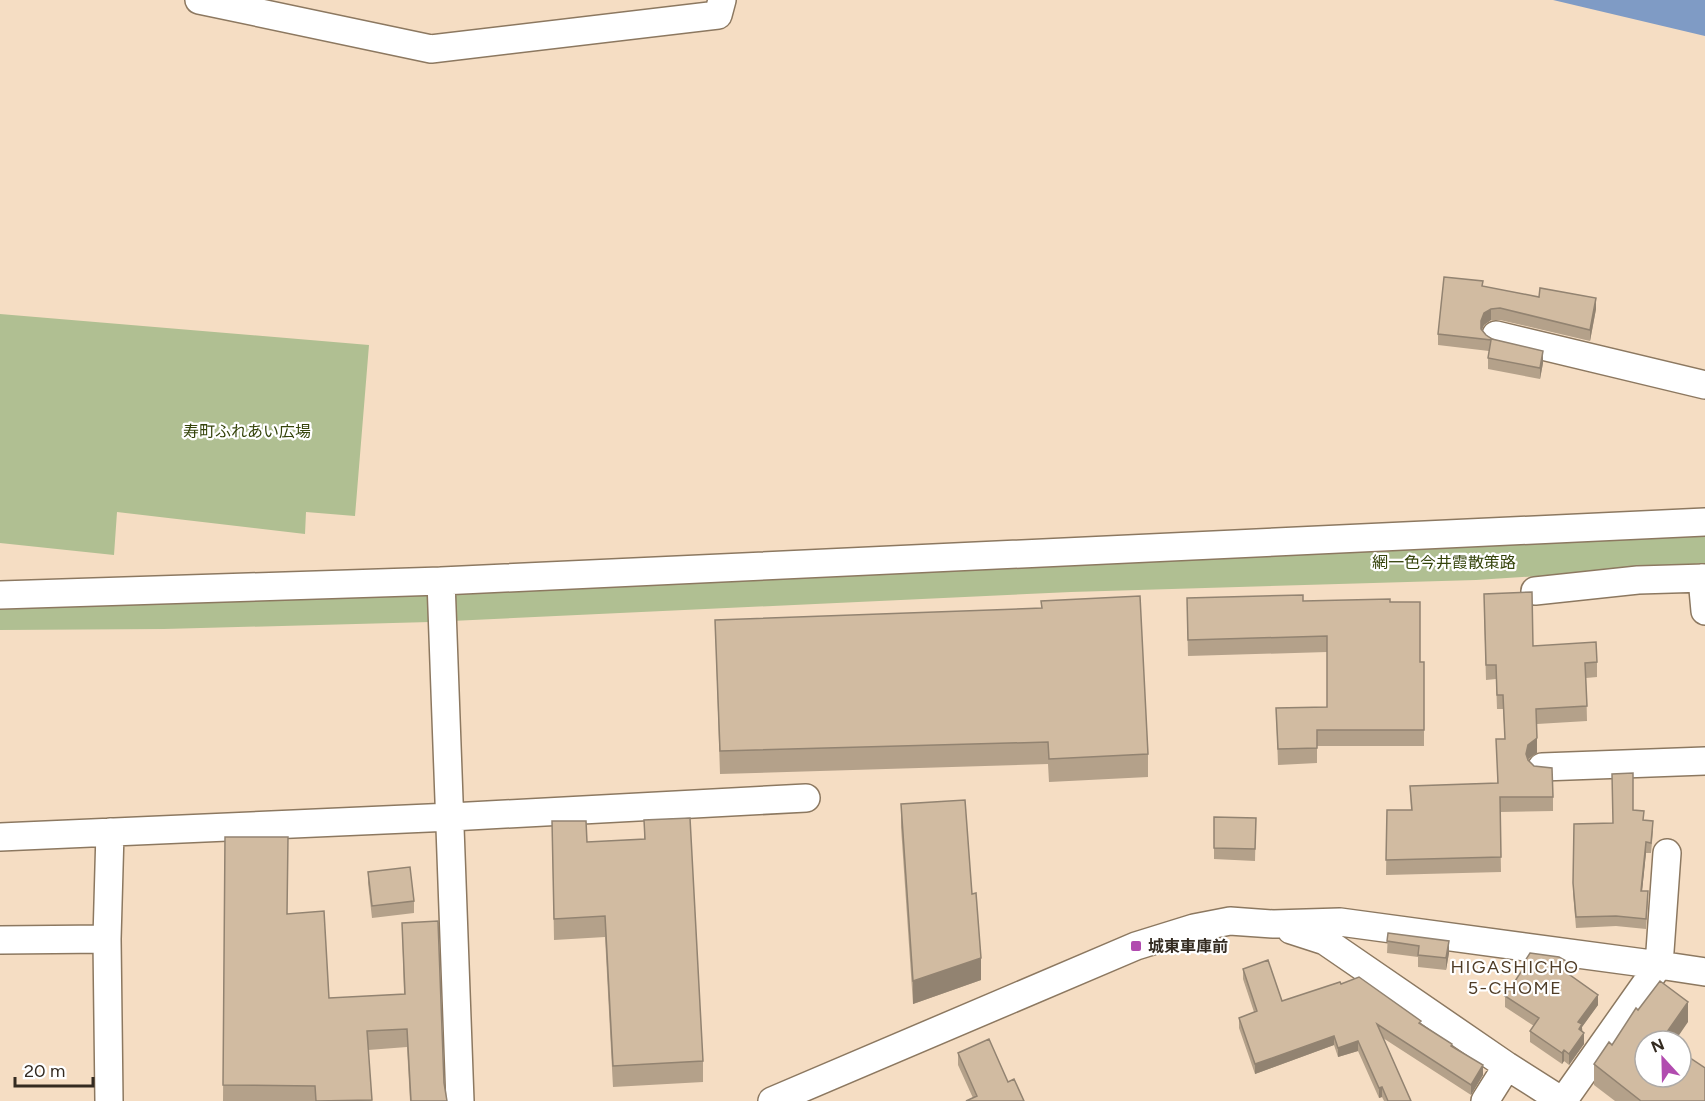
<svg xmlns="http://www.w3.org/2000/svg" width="1705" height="1101" viewBox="0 0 1705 1101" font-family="Figtree,'Noto Sans JP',sans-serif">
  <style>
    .green { fill: #b0bf92 }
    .water { fill: #7f9bc5 }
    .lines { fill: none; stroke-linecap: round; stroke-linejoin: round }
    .minor-casing { stroke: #8c7860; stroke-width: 30 }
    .minor { stroke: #fff; stroke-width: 27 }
    .wall { fill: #b4a18a }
    .shaded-wall { fill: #928371 }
    .building { fill: #d1bba1; stroke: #928371; stroke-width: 1.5 }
    .poi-dot { fill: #b14baf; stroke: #fff; stroke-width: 2 }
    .labels { text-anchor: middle; stroke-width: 4.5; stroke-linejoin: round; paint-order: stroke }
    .park-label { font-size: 16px; fill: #35440b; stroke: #fff }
    .poi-label { font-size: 16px; font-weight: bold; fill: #342b21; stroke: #fff; text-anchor: start }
    .neighbourhood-label { font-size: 18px; letter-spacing: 1.5px; fill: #4f3c26; stroke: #fff }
  </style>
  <rect width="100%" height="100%" fill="#f5ddc3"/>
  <path class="green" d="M 0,314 L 369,345 L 355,516 L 306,512 L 305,534 L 117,512 L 114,555 L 0,543 Z
    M 1705,535 L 1705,563 L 1632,570 L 1476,580 L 1071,592 L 430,622 L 164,629 L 0,630 L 0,600 Z"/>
  <path class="water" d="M 1553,0 L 1705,0 L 1705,36 Z"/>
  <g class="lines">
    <defs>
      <path id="minor" d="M 199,0 L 431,49 L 718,15 L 722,0
        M 1496,335 L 1705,385
        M 1702,578 L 1705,611
        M 441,581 L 460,1101
        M 1535,591 L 1638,580 L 1705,578
        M 0,595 L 441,581 L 1705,522
        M 1542,767 L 1705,761
        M 0,837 L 451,817 L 806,798
        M 1291,930 L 1325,941 L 1507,1066 L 1562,1101
        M 0,940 L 107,939
        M 109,1101 L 107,939 L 110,832
        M 772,1101 L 1136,946 L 1194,928 L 1230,921 L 1273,924 L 1340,922 L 1659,965 L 1667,853
        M 1485,1101 L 1507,1066
        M 1563,1101 L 1659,965 L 1705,972"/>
    </defs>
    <use href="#minor" class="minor-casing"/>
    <use href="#minor" class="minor"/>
  </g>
  <path class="wall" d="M 1483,286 L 1596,309 L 1590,341 L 1500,320 L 1491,320 L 1484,325 L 1482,330 L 1486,335 L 1543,363 L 1540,379 L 1488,369 L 1488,358 L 1489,351 L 1438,345 L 1438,334 Z
    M 1303,601 L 1390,602 L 1420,662 L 1424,662 L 1424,746 L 1317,746 L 1317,763 L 1278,765 L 1276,708 L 1327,707 L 1327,652 L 1188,656 L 1187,614 Z
    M 1484,609 L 1533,646 L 1597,662 L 1597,677 L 1586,678 L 1587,721 L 1537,724 L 1537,753 L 1528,760 L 1553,797 L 1553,811 L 1500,812 L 1501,872 L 1386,875 L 1387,810 L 1411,810 L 1410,786 L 1497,783 L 1505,739 L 1503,709 L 1497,709 L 1496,679 L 1486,680 Z
    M 715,620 L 1148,754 L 1148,777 L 1049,782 L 1048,764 L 720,774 Z
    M 901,804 L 972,894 L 981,980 L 913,1004 L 901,827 Z
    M 1633,810 L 1653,831 L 1651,853 L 1646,853 L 1642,891 L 1648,902 L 1646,929 L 1616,926 L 1576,928 L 1573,893 L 1574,824 L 1612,823 Z
    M 1214,817 L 1256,818 L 1255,861 L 1214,859 Z
    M 644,820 L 703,1061 L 703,1082 L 613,1087 L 605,937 L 554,940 L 552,821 L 587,842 L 644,839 Z
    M 225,837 L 287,914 L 329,998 L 404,994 L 402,923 L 444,1083 L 447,1101 L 410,1101 L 407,1047 L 368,1050 L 372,1101 L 223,1101 Z
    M 368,872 L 414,901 L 414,913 L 372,918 L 368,883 Z
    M 1388,933 L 1449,953 L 1446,970 L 1418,967 L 1418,957 L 1387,953 Z
    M 1523,964 L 1568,973 L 1598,1005 L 1582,1027 L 1584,1044 L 1569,1065 L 1564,1061 L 1562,1064 L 1530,1042 L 1530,1031 L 1534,1026 L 1505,1007 L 1505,996 L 1523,969 Z
    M 1243,969 L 1282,1001 L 1341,984 L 1421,1023 L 1452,1046 L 1483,1075 L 1471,1095 L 1383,1038 L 1411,1101 L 1384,1101 L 1382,1097 L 1379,1098 L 1358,1051 L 1338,1057 L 1334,1045 L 1255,1074 L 1239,1028 L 1239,1018 L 1254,1012 L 1243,979 Z
    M 1688,1022 L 1645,1041 L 1705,1101 L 1615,1101 L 1594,1085 L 1594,1064 L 1612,1045 Z
    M 958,1053 L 1008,1082 L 973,1098 L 958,1065 Z"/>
  <path class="shaded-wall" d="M 1596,298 L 1596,309 L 1590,341 L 1590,330 Z
    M 1491,309 L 1491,320 L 1484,325 L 1481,332 L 1481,321 L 1484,313 Z
    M 1543,351 L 1543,363 L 1540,379 L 1540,368 Z
    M 1537,738 L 1537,753 L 1528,759 L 1526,754 L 1528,745 Z
    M 1646,842 L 1646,853 L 1641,901 L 1641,891 Z
    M 1449,941 L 1449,953 L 1446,970 L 1446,958 Z
    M 981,958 L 981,980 L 913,1004 L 913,981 Z
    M 1568,962 L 1568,973 L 1563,981 L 1563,970 Z
    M 1598,995 L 1598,1005 L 1582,1027 L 1582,1035 L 1578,1033 L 1578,1022 Z
    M 1688,1002 L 1688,1022 L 1675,1041 L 1662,1041 L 1662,1039 Z
    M 1584,1033 L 1584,1044 L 1569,1065 L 1569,1054 Z
    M 1334,1036 L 1334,1045 L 1255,1074 L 1255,1064 Z
    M 1358,1041 L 1358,1051 L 1338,1057 L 1338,1048 Z
    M 1564,1050 L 1564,1061 L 1562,1064 L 1562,1053 Z
    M 1483,1065 L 1483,1075 L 1471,1095 L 1471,1085 Z
    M 1382,1087 L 1382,1097 L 1379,1098 L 1379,1088 Z"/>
  <path class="building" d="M 1444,277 L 1483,281 L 1482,286 L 1539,297 L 1540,288 L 1596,298 L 1590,330 L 1500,308 L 1491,309 L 1484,313 L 1481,321 L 1481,329 L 1486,335 L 1492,339 L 1543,351 L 1540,368 L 1488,358 L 1491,340 L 1438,334 Z
    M 1532,592 L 1533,646 L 1596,642 L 1597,662 L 1585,663 L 1587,706 L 1536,709 L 1537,738 L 1528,745 L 1526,754 L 1528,760 L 1534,766 L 1552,768 L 1553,797 L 1500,797 L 1501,857 L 1386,860 L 1387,810 L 1412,810 L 1410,786 L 1498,783 L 1496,739 L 1505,739 L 1503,695 L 1497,695 L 1496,665 L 1486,665 L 1484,594 Z
    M 1303,595 L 1303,601 L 1390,599 L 1390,602 L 1420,602 L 1420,662 L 1424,662 L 1424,730 L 1317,730 L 1317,748 L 1278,749 L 1276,708 L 1327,707 L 1327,636 L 1188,640 L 1187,598 Z
    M 1140,596 L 1148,754 L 1049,759 L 1048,742 L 720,751 L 715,620 L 1042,608 L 1041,601 Z
    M 1633,773 L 1633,810 L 1644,811 L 1643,820 L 1653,821 L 1651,843 L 1646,842 L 1641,891 L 1648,891 L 1646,919 L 1616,916 L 1576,917 L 1573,883 L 1574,824 L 1613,823 L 1612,774 Z
    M 965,800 L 972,894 L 976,893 L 981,958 L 913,981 L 901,804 Z
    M 1214,817 L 1256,818 L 1255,849 L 1214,848 Z
    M 690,818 L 703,1061 L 613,1066 L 605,916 L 554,919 L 552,821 L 586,821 L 587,842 L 645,839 L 644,820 Z
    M 225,837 L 288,837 L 287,914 L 324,911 L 329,998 L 405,994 L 402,923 L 438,921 L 444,1083 L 447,1101 L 411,1101 L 407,1029 L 367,1031 L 372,1100 L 316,1101 L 315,1086 L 223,1085 Z
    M 410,867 L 414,901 L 372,906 L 368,872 Z
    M 1388,933 L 1449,941 L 1446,958 L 1418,955 L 1419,946 L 1387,941 Z
    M 1530,953 L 1559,957 L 1568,962 L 1563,970 L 1598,995 L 1578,1022 L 1582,1024 L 1579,1029 L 1584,1033 L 1569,1054 L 1564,1050 L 1562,1053 L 1530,1031 L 1539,1018 L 1505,996 L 1525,966 L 1523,964 Z
    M 1268,960 L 1282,1001 L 1340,982 L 1341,984 L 1359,977 L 1421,1021 L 1419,1023 L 1452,1044 L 1451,1046 L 1483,1065 L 1471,1085 L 1377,1024 L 1411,1101 L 1388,1101 L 1382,1087 L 1379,1088 L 1358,1041 L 1338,1048 L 1334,1036 L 1255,1064 L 1239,1018 L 1257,1011 L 1243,969 Z
    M 1660,981 L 1688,1002 L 1662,1039 L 1665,1041 L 1645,1041 L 1645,1077 L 1681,1077 L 1681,1052 L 1705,1068 L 1705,1101 L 1641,1101 L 1594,1064 L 1609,1042 L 1612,1045 L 1636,1008 L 1638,1010 Z
    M 989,1039 L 1008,1082 L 1014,1079 L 1024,1101 L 966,1101 L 977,1096 L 958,1053 Z"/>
  <rect class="poi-dot" x="1130" y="940" width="12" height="12" rx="3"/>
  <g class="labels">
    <g class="park-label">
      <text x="247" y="437">寿町ふれあい広場</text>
      <text x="1444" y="568">網一色今井霞散策路</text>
    </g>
    <g class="poi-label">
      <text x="1148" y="952">城東車庫前</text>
    </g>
    <g class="neighbourhood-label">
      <text x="1515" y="973">HIGASHICHO<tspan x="1515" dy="21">5-CHOME</tspan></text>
    </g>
  </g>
  <g transform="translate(1663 1059) rotate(338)"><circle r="28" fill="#ffffff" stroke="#aeaaa6" stroke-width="1.5"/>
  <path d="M0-4.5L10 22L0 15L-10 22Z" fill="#b14baf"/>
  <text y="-9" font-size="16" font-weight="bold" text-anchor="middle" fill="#342b21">N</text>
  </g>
  <path d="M15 1077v9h78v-9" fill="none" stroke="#342b21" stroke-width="3"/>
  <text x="24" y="1077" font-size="18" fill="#342b21" stroke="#ffffff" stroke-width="4.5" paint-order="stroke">20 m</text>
</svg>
